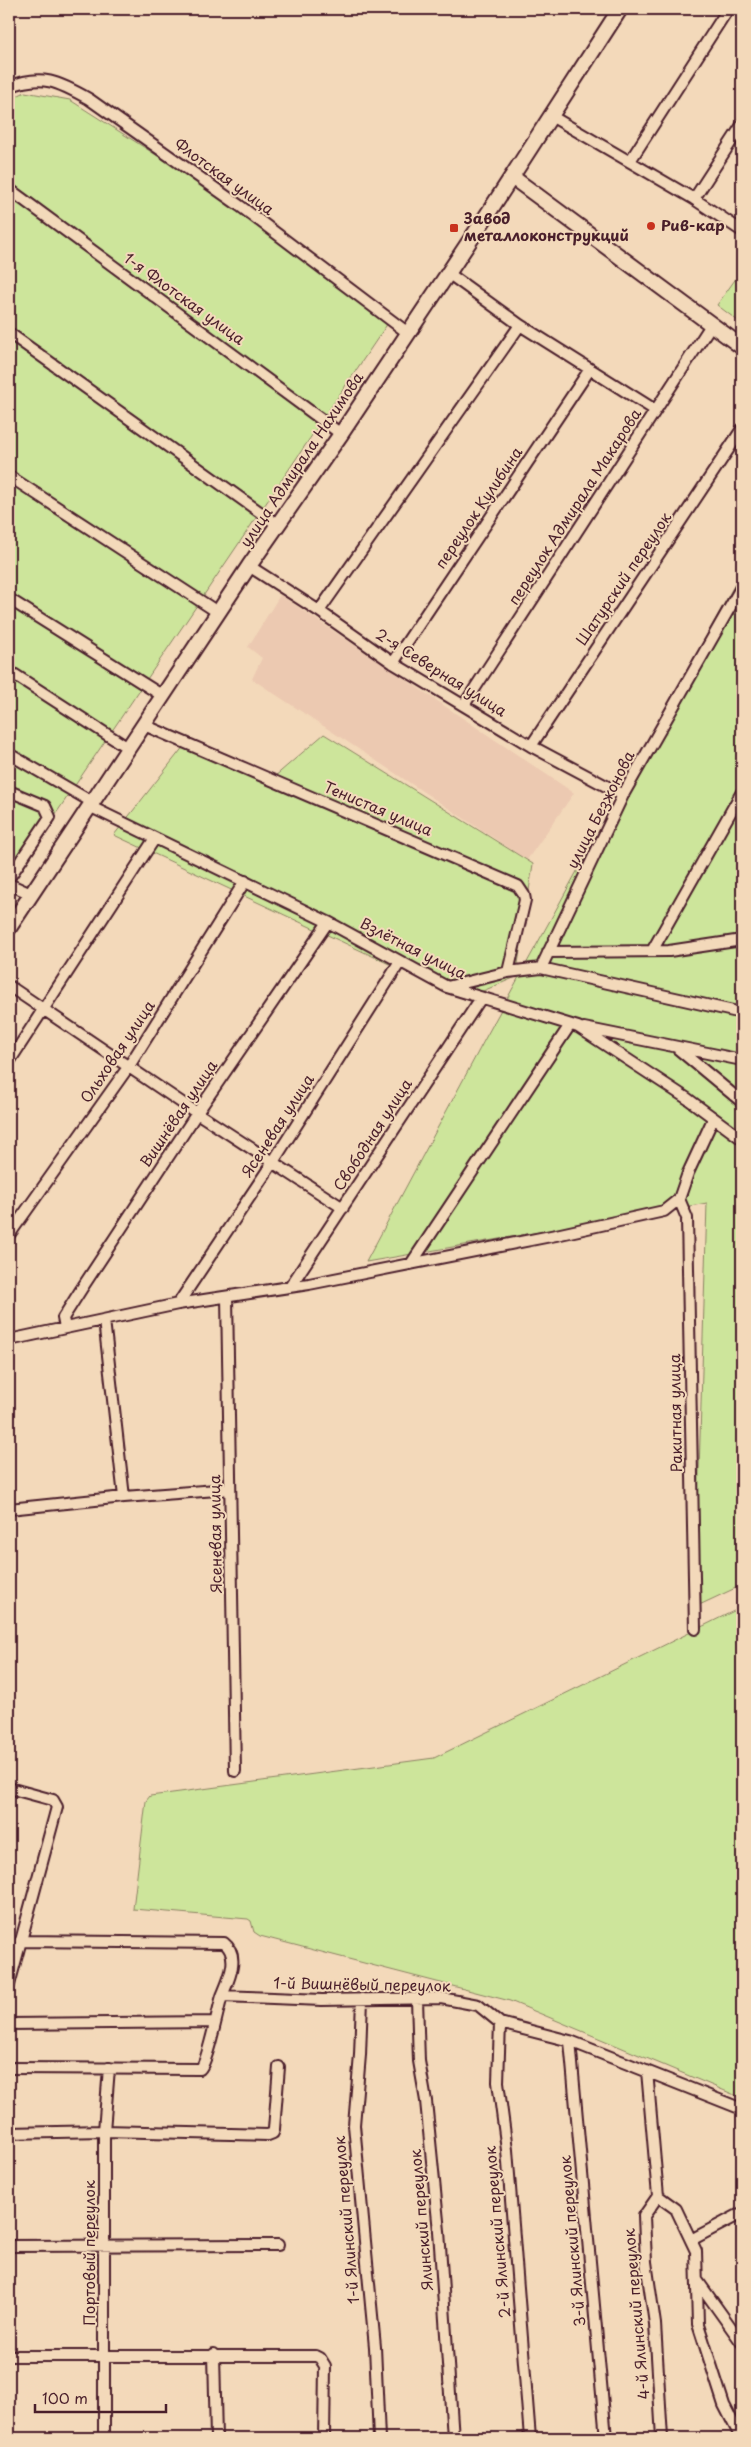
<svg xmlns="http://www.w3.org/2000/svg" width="751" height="2447" viewBox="0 0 751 2447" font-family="'Playpen Sans',sans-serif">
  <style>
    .built { fill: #ecc9b1 }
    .green { fill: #cde59b; stroke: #8c8263 }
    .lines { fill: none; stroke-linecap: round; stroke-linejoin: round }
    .minor-casing { stroke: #4a1f2b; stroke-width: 14 }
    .secondary-casing { stroke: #4a1f2b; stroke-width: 18 }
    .minor { stroke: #f3d9ba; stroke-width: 10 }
    .secondary { stroke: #f3d9ba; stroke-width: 14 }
    .poi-dot { fill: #c8321e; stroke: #f3d9ba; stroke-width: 2 }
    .labels { text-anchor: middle; stroke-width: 4; stroke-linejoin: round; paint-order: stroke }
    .street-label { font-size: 15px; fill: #4a1f2b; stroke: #f3d9ba }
    .poi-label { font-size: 15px; font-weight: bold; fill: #4a1f2b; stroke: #f3d9ba; text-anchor: start }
  </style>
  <rect width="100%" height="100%" fill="#f3d9ba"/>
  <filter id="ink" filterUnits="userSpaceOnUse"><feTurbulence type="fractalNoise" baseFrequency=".02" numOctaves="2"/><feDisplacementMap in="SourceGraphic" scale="10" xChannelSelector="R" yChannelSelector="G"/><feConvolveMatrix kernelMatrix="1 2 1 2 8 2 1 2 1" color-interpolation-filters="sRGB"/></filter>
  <g filter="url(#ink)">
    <path class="built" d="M 280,595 L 574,793 L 527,860 L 252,679 L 262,658 L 248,647 Z"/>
    <path class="green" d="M 25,92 L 70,100 L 233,204 L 388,323 L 9,883 L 9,100 Z
      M 737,277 L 742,280 L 742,324 L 717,305 Z
      M 742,571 L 742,1585 L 695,1607 L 707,1203 L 366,1262 L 486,1037 Z
      M 324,734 L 533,864 L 516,977 L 464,999 L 114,835 L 184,746 L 266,784 Z
      M 742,1607 L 742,2098 L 510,2001 L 260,1936 L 254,1932 L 251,1921 L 248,1919 L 133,1909 L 146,1801 L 150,1796 L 434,1758 Z"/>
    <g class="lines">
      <defs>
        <path id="minor" d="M 9,87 C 41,73 59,82 89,99 L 240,206 L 408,333
          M 551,116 L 694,199 L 742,231
          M 630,161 L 728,9
          M 9,189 L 341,434
          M 694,199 L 742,125
          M 448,273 L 520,325 L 655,410
          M 9,333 L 278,525
          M 9,476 L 219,613
          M 249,566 L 319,611 L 393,663 L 531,746 L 623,795
          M 9,599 L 163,696
          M 319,611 L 520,325
          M 393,663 L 590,369
          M 9,671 L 128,748
          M 464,705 L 711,325
          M 144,725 L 518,886 L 524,895 L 525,900 L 508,972
          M 531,746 L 742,429
          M 9,754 L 92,802
          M 9,791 L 45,806 L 50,817 L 9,878
          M 89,806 L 328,922 L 447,987 L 578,1027 L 688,1099 L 742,1139
          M 9,884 L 31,894
          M 652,951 L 742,792
          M 548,952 L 669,951 L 742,940
          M 541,968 L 742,1013
          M 9,986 L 197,1113 L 343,1208
          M 447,987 L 508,972 L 541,968 L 623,795 L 742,586
          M 584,1028 L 742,1060
          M 677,1048 L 742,1102
          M 9,1062 L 155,838
          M 679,1199 L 687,1218 L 695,1629
          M 9,1235 L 129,1066 L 245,881
          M 411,1264 L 570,1025
          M 290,1287 L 481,998
          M 227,1297 L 235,1771
          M 178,1304 L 273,1162 L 400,962
          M 104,1320 L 124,1497
          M 65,1328 L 63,1318 L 82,1288 L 197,1113 L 328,922
          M 9,1340 L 178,1304 L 309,1284 L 556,1235 L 664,1211 L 679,1199 L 688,1173 L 713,1119
          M 9,1509 L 124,1497 L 230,1489
          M 9,1788 L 53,1800 L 57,1807 L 9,1985
          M 20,1941 L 224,1943 C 241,1956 228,1981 222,1996 L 322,2000 L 441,1998 L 478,2005 L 500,2023 L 570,2041 L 742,2109
          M 362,1999 L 360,2055 L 354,2125 L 375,2347 L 379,2438
          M 417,1999 L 419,2061 L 426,2101 L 439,2231 L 453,2438
          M 500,2023 L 498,2082 L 507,2150 L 530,2438
          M 9,2024 L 214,2022
          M 570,2041 L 606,2438
          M 9,2068 L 200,2069 C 207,2064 218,2009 222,1996
          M 647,2071 L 658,2196 L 644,2216 L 646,2262 L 655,2324 L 662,2438
          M 9,2133 L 104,2131 L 268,2135 L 273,2133 L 274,2129 L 279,2067
          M 658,2196 L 676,2209 L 696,2251 L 698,2324 L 724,2405 L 741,2438
          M 691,2240 L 742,2213
          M 9,2246 L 278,2245
          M 697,2280 L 742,2343
          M 214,2354 L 216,2438
          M 9,2356 L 316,2356 L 320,2358 L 325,2366 L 324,2438
          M 104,2438 L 104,2131 L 109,2068"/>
        <path id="secondary" d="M 512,177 L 742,347
          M 9,928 L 249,566 L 341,434 L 487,215 L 620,9"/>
      </defs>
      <use href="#minor" class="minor-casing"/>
      <use href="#secondary" class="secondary-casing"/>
      <use href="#minor" class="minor"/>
      <use href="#secondary" class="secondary"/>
    </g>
  </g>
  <g class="poi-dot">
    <circle cx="651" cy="226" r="5"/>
    <rect x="449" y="223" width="10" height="10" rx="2.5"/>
  </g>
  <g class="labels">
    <g class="street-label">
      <text transform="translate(224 177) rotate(36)" y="5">Флотская улица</text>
      <text transform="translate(184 299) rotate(36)" y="5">1-я Флотская улица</text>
      <text transform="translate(302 460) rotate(-56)" y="5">улица Адмирала Нахимова</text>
      <text transform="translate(575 507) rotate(-57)" y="5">переулок Адмирала Макарова</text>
      <text transform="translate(479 508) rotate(-56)" y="5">переулок Кулибина</text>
      <text transform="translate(624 579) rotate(-56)" y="5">Шатурский переулок</text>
      <text transform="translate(441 673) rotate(32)" y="5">2-я Северная улица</text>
      <text transform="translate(378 809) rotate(23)" y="5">Тенистая улица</text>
      <text transform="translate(601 810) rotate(-63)" y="5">улица Безжонова</text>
      <text transform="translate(413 949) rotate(27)" y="5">Взлётная улица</text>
      <text transform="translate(118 1052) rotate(-56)" y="5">Ольховая улица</text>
      <text transform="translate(179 1114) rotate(-56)" y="5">Вишнёвая улица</text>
      <text transform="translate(278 1126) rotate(-57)" y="5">Ясеневая улица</text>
      <text transform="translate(373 1135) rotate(-57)" y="5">Свободная улица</text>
      <text transform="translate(676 1413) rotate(-91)" y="5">Ракитная улица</text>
      <text transform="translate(216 1534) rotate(-91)" y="5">Ясеневая улица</text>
      <text transform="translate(362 1985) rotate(1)" y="5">1-й Вишнёвый переулок</text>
      <text transform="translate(347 2220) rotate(-95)" y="5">1-й Ялинский переулок</text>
      <text transform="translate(422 2220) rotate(-95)" y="5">Ялинский переулок</text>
      <text transform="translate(498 2232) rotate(-95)" y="5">2-й Ялинский переулок</text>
      <text transform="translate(573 2241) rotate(-95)" y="5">3-й Ялинский переулок</text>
      <text transform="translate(90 2253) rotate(-90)" y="5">Портовый переулок</text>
      <text transform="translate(637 2314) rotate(-95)" y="5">4-й Ялинский переулок</text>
    </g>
    <g class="poi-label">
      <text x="464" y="224">Завод<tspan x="464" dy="17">металлоконструкций</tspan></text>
      <text x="661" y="231">Рив-кар</text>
    </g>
  </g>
  <rect width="751" height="2447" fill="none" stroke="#f3d9ba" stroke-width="30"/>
  <rect x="15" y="15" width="721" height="2417" fill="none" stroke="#4a1f2b" stroke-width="2" filter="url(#ink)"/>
  <path d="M35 2404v8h131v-8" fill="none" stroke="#4a1f2b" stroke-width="2.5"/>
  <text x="42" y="2404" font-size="15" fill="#4a1f2b" stroke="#f3d9ba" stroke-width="4" paint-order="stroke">100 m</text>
</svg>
